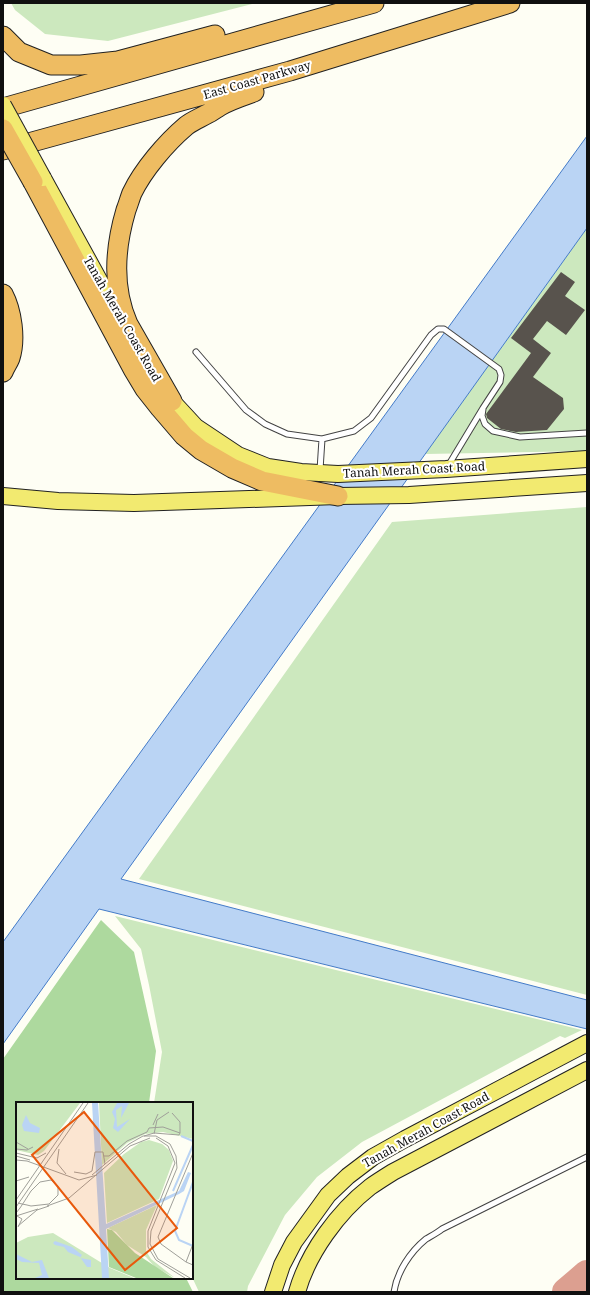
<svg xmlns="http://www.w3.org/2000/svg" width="590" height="1295" viewBox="0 0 590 1295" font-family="'Noto Serif',serif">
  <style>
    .green { fill: #cce8be }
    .forest { fill: #add99e }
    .water { fill: #bad4f4; stroke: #447bc8 }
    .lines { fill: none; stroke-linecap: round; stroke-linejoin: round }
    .taxiway { stroke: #dc9f90; stroke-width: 28 }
    .building { fill: #58534d }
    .service-casing { stroke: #434343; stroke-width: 7 }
    .primary-casing { stroke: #212121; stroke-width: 18 }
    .motorway-casing { stroke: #212121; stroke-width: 21 }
    .service { stroke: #fff; stroke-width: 5 }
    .primary { stroke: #f2ea70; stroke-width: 16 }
    .motorway { stroke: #eebc62; stroke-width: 19 }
    .primary-bridge-casing { stroke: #212121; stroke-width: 18; stroke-linecap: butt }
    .motorway-bridge-casing { stroke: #212121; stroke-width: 21; stroke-linecap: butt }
    .primary-bridge { stroke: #f2ea70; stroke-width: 16 }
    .motorway-bridge { stroke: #eebc62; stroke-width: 19 }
    .labels { text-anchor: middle; stroke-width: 4; stroke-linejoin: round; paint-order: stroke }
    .street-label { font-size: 12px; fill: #101010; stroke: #fff }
    .inset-river { fill: none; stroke: #bad4f4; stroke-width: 2 }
    .inset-road { fill: none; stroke: #9f9f99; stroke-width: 1 }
    .view { fill: #e8590c; fill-opacity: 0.15; stroke: #e8590c; stroke-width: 2 }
    .inset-edge { fill: none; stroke: #101010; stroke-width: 2 }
  </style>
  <rect width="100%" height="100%" fill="#fefef4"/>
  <path class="green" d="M 11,3 L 256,3 L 108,41 L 45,34 L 15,10 Z
    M 587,228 L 587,451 L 425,454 Z
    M 587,507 L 587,995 L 139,879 L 392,522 Z
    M 115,916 L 582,1030 L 565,1038 L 560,1036 L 362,1142 L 317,1177 L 285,1215 L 248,1286 L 247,1292 L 199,1292 L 192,1277 L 192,1103 L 154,1103 L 162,1052 L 149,985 L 141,949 Z"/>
  <path class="forest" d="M 101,920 L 134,952 L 156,1051 L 149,1103 L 17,1103 L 17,1278 L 186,1278 L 193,1292 L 3,1292 L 3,1059 Z"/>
  <path class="water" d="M 587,136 L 587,228 L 121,879 L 587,1000 L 587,1029 L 99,909 L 3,1044 L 3,942 Z"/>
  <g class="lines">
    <path class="taxiway" d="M 566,1292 L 587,1274"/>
  </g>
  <path class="building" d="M 561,272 L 575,282 L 565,296 L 585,310 L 566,335 L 547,321 L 533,339 L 551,353 L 533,377 L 563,398 L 564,409 L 547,430 L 516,432 L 501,429 L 487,418 L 486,414 L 531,353 L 511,338 Z"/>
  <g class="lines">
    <defs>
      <path id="service" d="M 196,352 L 246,410 L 265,424 L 287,434 L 322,439 L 354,431 L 371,418 L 431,335 L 438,329 L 444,329 L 499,369 L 501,375 L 500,382 L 483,408 L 448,466
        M 483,409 L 482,416 L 485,424 L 493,431 L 520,437 L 587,433
        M 320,470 L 322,439
        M 394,1292 C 397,1272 410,1252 426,1239 C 431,1236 437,1233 442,1229 L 587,1157"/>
      <path id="primary" d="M 43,178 L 121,320
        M 164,391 L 172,401 L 196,427 L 238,455 L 268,467 L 301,472 L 338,474 L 446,469 L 587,459
        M 3,496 L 58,501 L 134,503 L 338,496 L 409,495 L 587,483
        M 273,1292 L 282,1265 L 294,1242 L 328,1195 L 348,1176 L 373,1157 L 405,1139 L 587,1043
        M 297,1292 C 308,1253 338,1212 370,1187 C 377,1182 385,1177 393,1172 L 587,1070"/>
      <path id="motorway" d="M 3,36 L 19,52 L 51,65 L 81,65 L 118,61 L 215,35
        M 3,108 L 374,3
        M 3,150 L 290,71 L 510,3
        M 33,182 L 133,369 L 145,389 L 160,408 L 184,436 L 201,450 L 232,468 L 262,481 L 338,496
        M 3,294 C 12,311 16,339 10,358 C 8,363 5,367 3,372
        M 172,401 L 128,324 C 112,288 115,247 126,210 C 128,205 130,198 132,193 C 143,170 166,143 186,126 C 192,121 200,118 207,114 C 212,112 215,109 220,106 C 230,100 243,96 254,92"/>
    </defs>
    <use href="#service" class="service-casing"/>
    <use href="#primary" class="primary-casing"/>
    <use href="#motorway" class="motorway-casing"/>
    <use href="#service" class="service"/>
    <use href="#primary" class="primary"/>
    <use href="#motorway" class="motorway"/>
    <defs>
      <path id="primary-bridge" d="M 3,105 L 43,178"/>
      <path id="motorway-bridge" d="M 3,129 L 33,182"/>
    </defs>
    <use href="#primary-bridge" class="primary-bridge-casing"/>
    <use href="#motorway-bridge" class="motorway-bridge-casing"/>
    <use href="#primary-bridge" class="primary-bridge"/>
    <use href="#motorway-bridge" class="motorway-bridge"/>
  </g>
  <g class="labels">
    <g class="street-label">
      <text transform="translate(257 80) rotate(-16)" y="4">East Coast Parkway</text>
      <text transform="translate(122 319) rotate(60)" y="4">Tanah Merah Coast Road</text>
      <text transform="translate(414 470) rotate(-3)" y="4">Tanah Merah Coast Road</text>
      <text transform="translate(426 1130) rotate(-29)" y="4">Tanah Merah Coast Road</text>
    </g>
  </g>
  <g transform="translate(16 1102)">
    <rect width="177" height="177" fill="#fefef4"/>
    <path d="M 0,1 L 64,1 L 28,49 L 22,53 L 0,48 ZM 177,1 L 177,37 L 147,30 L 129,32 L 111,41 L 86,63 L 83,1 ZM 133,38 L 146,42 L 153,48 L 157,59 L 143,97 L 91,121 L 88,71 L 108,52 L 125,40 ZM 141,103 L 130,128 L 130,149 L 135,157 L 159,176 L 139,165 L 130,155 L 111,143 L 100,130 L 92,126 ZM 37,131 L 94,166 L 118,176 L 0,176 L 0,141 L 12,135 Z" fill="#cce8be"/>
    <path d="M 91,127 L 96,128 L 119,151 L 157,176 L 120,176 L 93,165 Z" fill="#add99e"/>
    <path d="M 76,1 L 82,1 L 90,122 L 163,89 L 172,70 L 175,71 L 168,89 L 163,92 L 90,127 L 93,176 L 86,176 ZM 101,1 L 113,1 L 105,16 L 106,4 L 100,8 L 101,25 L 114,17 L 102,30 L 97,26 L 99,17 L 96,10 ZM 10,13 L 14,21 L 24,26 L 23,31 L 8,29 L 6,23 ZM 39,139 L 56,145 L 66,153 L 64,156 L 75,158 L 75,165 L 71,165 L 64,155 L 52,150 L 48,145 L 39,143 L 37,141 ZM 0,152 L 16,160 L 26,158 L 33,176 L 19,176 L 26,173 L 23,161 L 6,160 L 0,157 Z" fill="#bad4f4"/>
    <path class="inset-river" d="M 165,34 L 177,39M 177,80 L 159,129 L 163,138 L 177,144M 157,89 L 177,43"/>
    <path class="inset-road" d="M 156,11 L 164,20 L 164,31M 137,23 L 142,12M 138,32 L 141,18 L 153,10M 128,34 L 138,31 L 163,33 L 164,31M 140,36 L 152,44 L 159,61 L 132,129 L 132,145 L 140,158 L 169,176M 0,40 L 12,47M 0,47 L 11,48 L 17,45M 43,47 L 41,61 L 50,72M 0,51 L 21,56 L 30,51M 0,54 L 14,58M 88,54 L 93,54 L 111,39 L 131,30 L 133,26 L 147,25 L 164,31M 0,58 L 11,59 L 63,78 L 81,73M 58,70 L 70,72 L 76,69 L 79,50 L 87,50 L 89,62M 76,73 L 113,42 L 127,34 L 140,34 L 154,42 L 160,54 L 161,66 L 135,129 L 134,142 L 142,157 L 174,176M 0,79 L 13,75M 0,98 L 67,1M 31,104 L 53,96 L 114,44 L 134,36M 0,105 L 72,1M 0,111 L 4,106 L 8,100 L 15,89 L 24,80 L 35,78 L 42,84 L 42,93 L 33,102 L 15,104 L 11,103 L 6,102 L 2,101M 0,114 L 22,107M 1,114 L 6,117 L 2,125M 2,124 L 21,108 L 33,104M 177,142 L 170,160 L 177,163M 170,160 L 145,142 L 142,135 L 177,51"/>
    <path class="view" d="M 68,10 L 161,126 L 109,168 L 16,53 Z"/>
    <rect width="177" height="177" class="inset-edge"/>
  </g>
  <rect width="590" height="1295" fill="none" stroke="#101010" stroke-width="8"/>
</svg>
